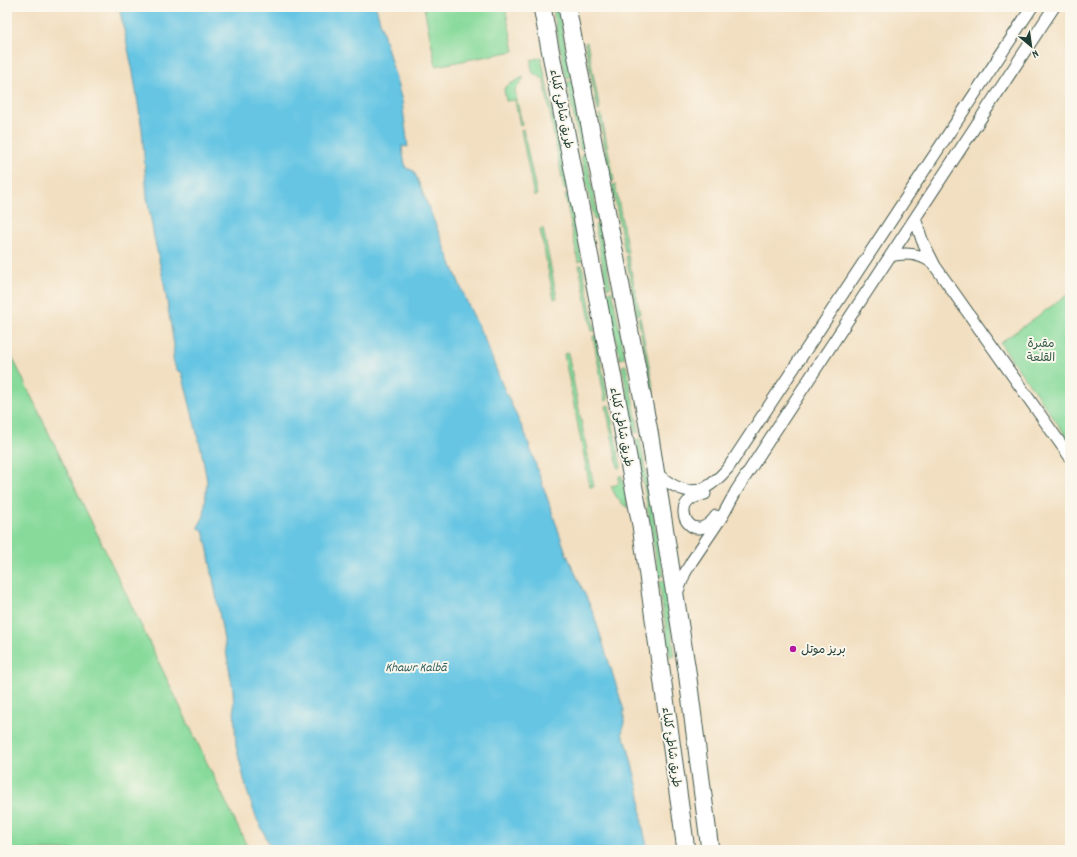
<svg xmlns="http://www.w3.org/2000/svg" width="1077" height="857" viewBox="0 0 1077 857" font-family="Dekko,'Playpen Sans Arabic',sans-serif">
  <style>
    .green { fill: #88da9b; stroke: #548c68 }
    .water { fill: #65c5e3; stroke: #42818c }
    .lines { fill: none; stroke-linecap: round; stroke-linejoin: round }
    .minor-casing { stroke: #3f5549; stroke-width: 13 }
    .highway-casing { stroke: #3f5549; stroke-width: 19 }
    .minor { stroke: #fff; stroke-width: 11 }
    .highway { stroke: #fff; stroke-width: 17 }
    .poi-dot { fill: #b5179e; stroke: #fbf7ec; stroke-width: 1.5 }
    .labels { text-anchor: middle; stroke-width: 4; stroke-linejoin: round; paint-order: stroke }
    .street-label { font-size: 12px; fill: #1f3d34; stroke: #fbf7ec }
    .park-label { font-size: 12px; fill: #345c49; stroke: #fbf7ec }
    .poi-label { font-size: 12px; fill: #1f3d34; stroke: #fbf7ec; text-anchor: start }
    .water-label { font-size: 13px; font-style: italic; fill: #305f60; stroke: #fbf7ec }
  </style>
  <rect width="100%" height="100%" fill="#fbf7ec"/>
  <filter id="ink" filterUnits="userSpaceOnUse"><feTurbulence type="fractalNoise" baseFrequency=".025" numOctaves="2"/><feDisplacementMap in="SourceGraphic" scale="8" xChannelSelector="R" yChannelSelector="G"/><feConvolveMatrix kernelMatrix="1 2 1 2 8 2 1 2 1" color-interpolation-filters="sRGB"/></filter>
  <filter id="wash" filterUnits="userSpaceOnUse"><feTurbulence type="fractalNoise" baseFrequency=".012" numOctaves="4" result="noise"/><feDisplacementMap in="SourceGraphic" scale="16" xChannelSelector="R" yChannelSelector="G"/><feGaussianBlur stdDeviation="0.9" result="paint"/><feColorMatrix in="noise" values="0 0 0 0 0 0 0 0 0 0 0 0 0 0 0 0 0 1.4 0 .05"/><feComposite in="paint" operator="in"/></filter>
  <g filter="url(#wash)">
    <rect width="100%" height="100%" fill="#f2dfc1"/>
    <path class="green" d="M 424,7 L 505,7 L 514,51 L 436,66 Z
      M 558,9 L 571,77 L 566,78 L 553,10 Z
      M 587,42 L 600,110 L 598,111 L 585,43 Z
      M 541,57 L 568,189 L 564,189 L 544,81 C 541,76 537,76 533,73 C 531,70 531,63 531,60 Z
      M 523,77 L 523,79 L 515,90 L 522,125 L 520,126 L 515,100 L 506,101 L 504,89 L 505,87 Z
      M 572,81 L 585,148 L 580,149 L 567,82 Z
      M 601,114 L 614,181 L 611,181 L 599,115 Z
      M 523,129 L 537,195 L 534,196 L 521,130 Z
      M 586,154 L 598,219 L 594,220 L 581,155 Z
      M 615,184 L 628,252 L 625,252 L 612,185 Z
      M 565,194 L 569,194 L 582,261 L 578,262 Z
      M 599,224 L 611,287 L 607,288 L 595,225 Z
      M 543,228 L 557,298 L 554,299 L 540,229 Z
      M 628,255 L 640,314 L 637,315 L 626,256 Z
      M 579,265 L 582,265 L 595,331 L 592,331 Z
      M 612,291 L 625,358 L 620,359 L 607,292 Z
      M 1070,293 L 1070,441 L 1000,343 Z
      M 640,317 L 654,392 L 652,392 L 638,318 Z
      M 596,335 L 608,400 L 605,401 L 593,336 Z
      M 7,346 L 246,844 L 245,850 L 7,850 Z
      M 568,353 L 594,487 L 590,487 L 564,354 Z
      M 626,365 L 639,432 L 635,433 L 622,366 Z
      M 609,405 L 621,467 L 618,468 L 606,406 Z
      M 636,439 L 640,439 L 664,576 L 659,576 Z
      M 619,476 L 622,476 L 628,508 C 619,502 615,496 611,486 L 616,485 L 619,482 Z
      M 664,580 L 675,656 L 670,657 L 659,581 Z"/>
    <path class="water" d="M 119,7 L 376,7 L 402,101 L 408,147 L 402,146 L 403,155 L 406,168 L 414,171 L 466,300 L 487,345 L 501,382 L 526,436 L 566,553 L 593,612 L 624,710 L 624,723 L 622,734 L 627,744 L 640,796 L 642,824 L 648,850 L 272,850 L 256,817 L 247,791 L 236,746 L 233,690 L 207,545 L 203,531 L 198,527 L 204,516 L 207,481 L 201,449 L 182,373 L 176,369 L 173,360 L 174,345 L 164,283 L 154,237 L 147,197 L 142,129 L 133,72 Z"/>
  </g>
  <g filter="url(#ink)">
    <g class="lines">
      <defs>
        <path id="minor" d="M 915,218 L 922,240 L 935,266 L 1070,457
          M 890,256 C 906,252 921,253 934,264
          M 656,473 C 663,478 669,484 677,487 C 699,498 714,484 728,468 L 1032,7
          M 705,494 C 700,496 694,496 690,500 C 673,512 695,546 716,516
          M 676,596 L 685,573 L 692,561 L 723,515 L 736,491 L 771,437 L 1054,7"/>
        <path id="highway" d="M 542,7 L 641,525 L 686,850
          M 567,7 L 649,431 L 687,671 L 710,850"/>
      </defs>
      <use href="#minor" class="minor-casing"/>
      <use href="#highway" class="highway-casing"/>
      <use href="#minor" class="minor"/>
      <use href="#highway" class="highway"/>
    </g>
  </g>
  <circle class="poi-dot" cx="793" cy="649" r="4"/>
  <g class="labels">
    <g class="street-label">
      <text transform="translate(562 109) rotate(79)" y="4">طريق شاطئ كلباء</text>
      <text transform="translate(622 427) rotate(79)" y="4">طريق شاطئ كلباء</text>
      <text transform="translate(672 747) rotate(82)" y="4">طريق شاطئ كلباء</text>
    </g>
    <g class="park-label">
      <text x="1041" y="347">مقبرة<tspan x="1041" dy="14">القلعة</tspan></text>
    </g>
    <g class="poi-label">
      <text x="801" y="653">بريز موتل</text>
    </g>
    <g class="water-label">
      <text x="416" y="671">Khawr Kalbā</text>
    </g>
  </g>
  <rect width="1077" height="857" fill="none" stroke="#fbf7ec" stroke-width="24"/>
  <g transform="translate(1031 46) rotate(151)" stroke="#fbf7ec" stroke-width="3" paint-order="stroke">
  <path d="M0-3L7 15L0 10L-7 15Z" fill="#1f3d34"/>
  <text y="-6" font-size="11" font-weight="bold" text-anchor="middle" fill="#1f3d34">N</text>
  </g>
</svg>
